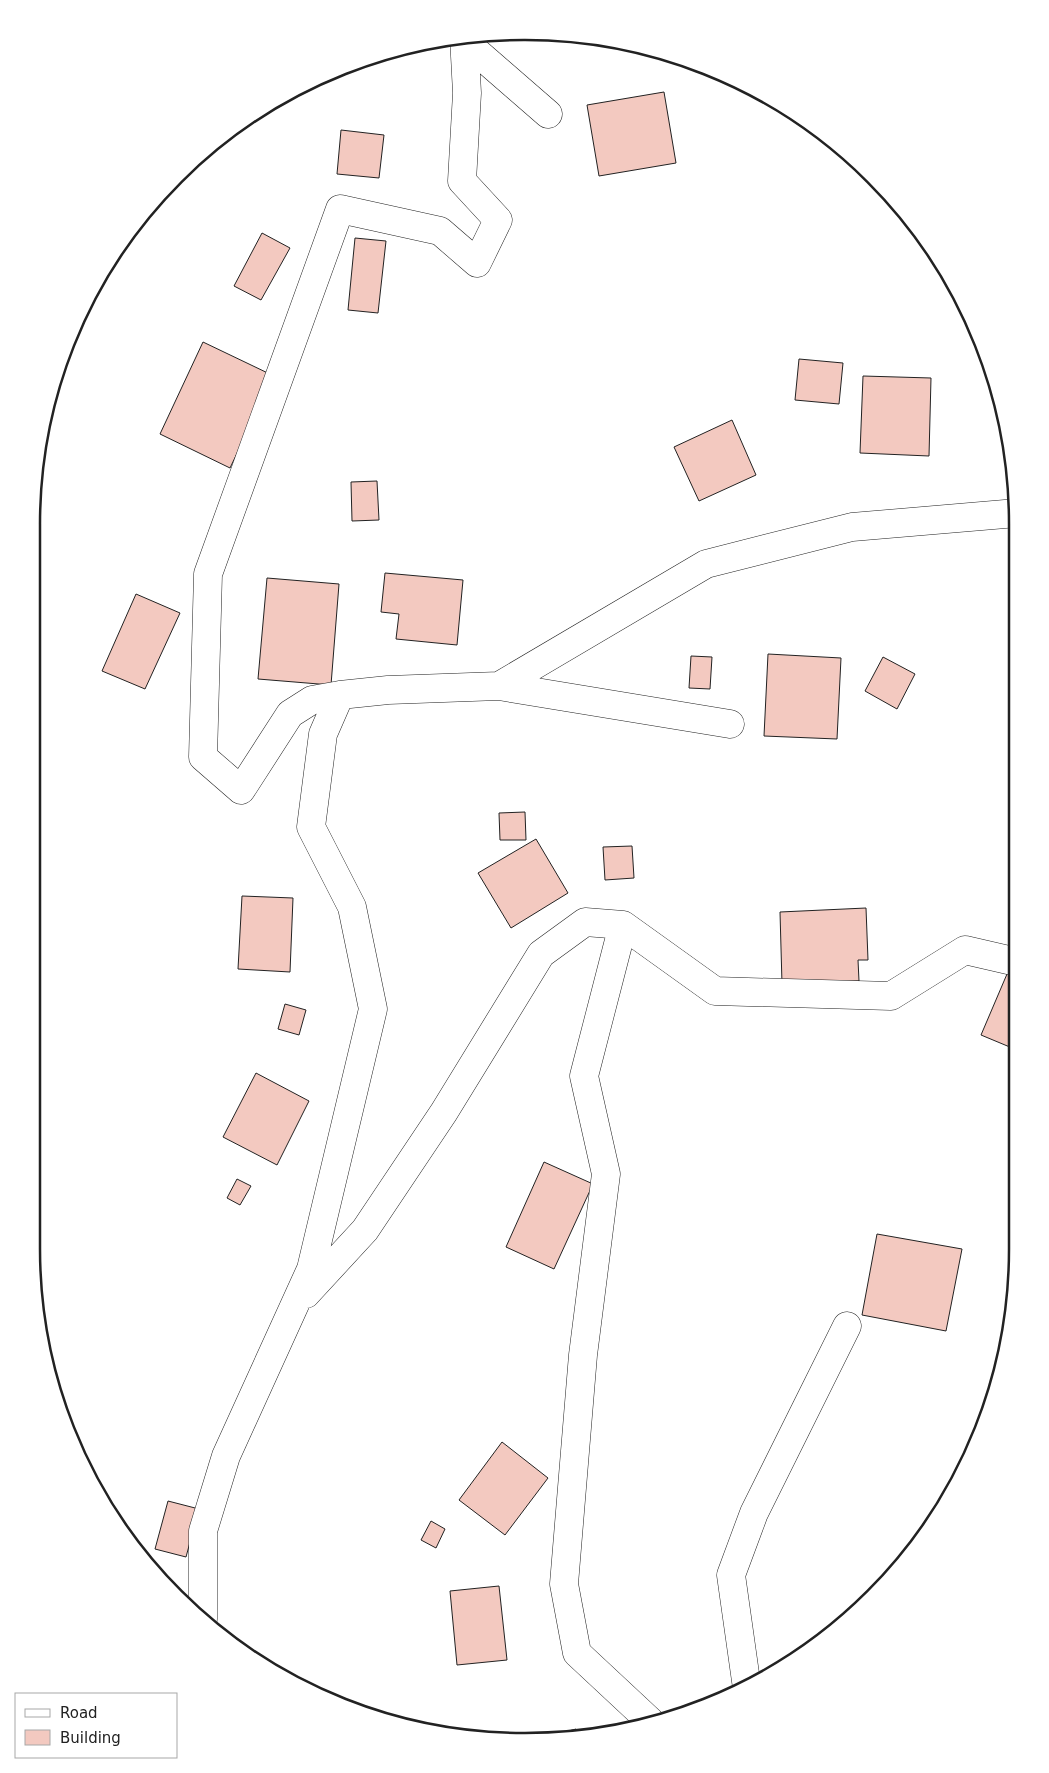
<svg xmlns="http://www.w3.org/2000/svg" width="1049" height="1773" viewBox="0 0 1049 1773" font-family="'DejaVu Sans',sans-serif">
  <style>
    .building { fill: #f3c9c0; stroke: #222 }
    .lines { fill: none; stroke-linecap: round; stroke-linejoin: round }
    .minor-casing { stroke: #222; stroke-width: 29 }
    .minor { stroke: #fff; stroke-width: 28 }
    .rim { fill: none; stroke: #222; stroke-width: 2.5 }
  </style>
  <rect width="100%" height="100%" fill="#fff"/>
  <path class="building" d="M 586,37 L 618,40 L 587,44 Z
    M 664,92 L 676,163 L 599,176 L 587,105 Z
    M 341,130 L 384,135 L 379,178 L 337,174 Z
    M 262,233 L 290,248 L 261,300 L 234,286 Z
    M 355,238 L 386,241 L 378,313 L 348,310 Z
    M 203,342 L 274,376 L 230,468 L 160,434 Z
    M 799,359 L 843,363 L 839,404 L 795,400 Z
    M 863,376 L 931,378 L 929,456 L 860,453 Z
    M 732,420 L 756,475 L 699,501 L 674,447 Z
    M 377,481 L 379,520 L 352,521 L 351,482 Z
    M 385,573 L 463,580 L 457,645 L 396,639 L 399,614 L 381,612 Z
    M 267,578 L 339,584 L 331,685 L 258,679 Z
    M 136,594 L 180,613 L 145,689 L 102,671 Z
    M 768,654 L 841,658 L 837,739 L 764,736 Z
    M 691,656 L 712,657 L 710,689 L 689,688 Z
    M 883,657 L 915,674 L 897,709 L 865,691 Z
    M 525,812 L 526,840 L 500,840 L 499,813 Z
    M 536,839 L 568,893 L 511,928 L 478,873 Z
    M 632,846 L 634,878 L 605,880 L 603,847 Z
    M 242,896 L 293,898 L 290,972 L 238,969 Z
    M 866,908 L 868,960 L 858,960 L 859,981 L 782,984 L 780,912 Z
    M 1010,967 L 1017,970 L 1017,1050 L 981,1035 Z
    M 285,1004 L 306,1010 L 299,1035 L 278,1029 Z
    M 256,1073 L 309,1101 L 277,1165 L 223,1137 Z
    M 544,1162 L 593,1184 L 554,1269 L 506,1247 Z
    M 237,1179 L 251,1186 L 240,1205 L 227,1198 Z
    M 877,1234 L 962,1249 L 946,1331 L 862,1315 Z
    M 502,1442 L 548,1478 L 505,1535 L 459,1500 Z
    M 168,1501 L 199,1509 L 186,1557 L 155,1549 Z
    M 431,1521 L 445,1529 L 436,1548 L 421,1540 Z
    M 499,1586 L 507,1660 L 457,1665 L 450,1591 Z
    M 576,1729 L 578,1738 L 532,1741 Z"/>
  <g class="lines">
    <defs>
      <path id="minor" d="M 464,41 L 548,114
        M 499,686 L 730,724
        M 340,695 L 312,700 L 290,714 L 241,790 L 203,757 L 208,574 L 340,209 L 440,231 L 477,263 L 498,220 L 462,181 L 467,93 L 464,37
        M 623,925 L 584,1076 L 606,1174 L 583,1355 L 564,1584 L 577,1653 L 652,1723
        M 306,1294 L 365,1230 L 444,1112 L 541,954 L 585,922 L 623,925 L 715,991 L 891,996 L 965,950 L 1017,962
        M 203,1619 L 203,1531 L 226,1456 L 311,1269 L 373,1009 L 352,907 L 311,827 L 323,734 L 340,695 L 388,690 L 499,686 L 706,564 L 852,527 L 1017,513
        M 747,1688 L 731,1575 L 754,1513 L 847,1326"/>
    </defs>
    <use href="#minor" class="minor-casing"/>
    <use href="#minor" class="minor"/>
  </g>
  <path d="M0 0H1049V1773H0ZM524 40H525A484 484 0 0 1 1009 524V1249A484 484 0 0 1 525 1733H524A484 484 0 0 1 40 1249V524A484 484 0 0 1 524 40Z" fill="#fff" fill-rule="evenodd"/>
  <path class="rim" d="M524 40H525A484 484 0 0 1 1009 524V1249A484 484 0 0 1 525 1733H524A484 484 0 0 1 40 1249V524A484 484 0 0 1 524 40Z"/>
  <rect x="15" y="1693" width="162" height="65" fill="#ffffff" stroke="#a7a7a7"/>
  <rect x="25" y="1709" width="25" height="8" fill="#ffffff" stroke="#a7a7a7"/>
  <text x="60" y="1718" font-size="15" fill="#222222">Road</text>
  <rect x="25" y="1730" width="25" height="15" fill="#f3c9c0" stroke="#a7a7a7"/>
  <text x="60" y="1743" font-size="15" fill="#222222">Building</text>
</svg>
